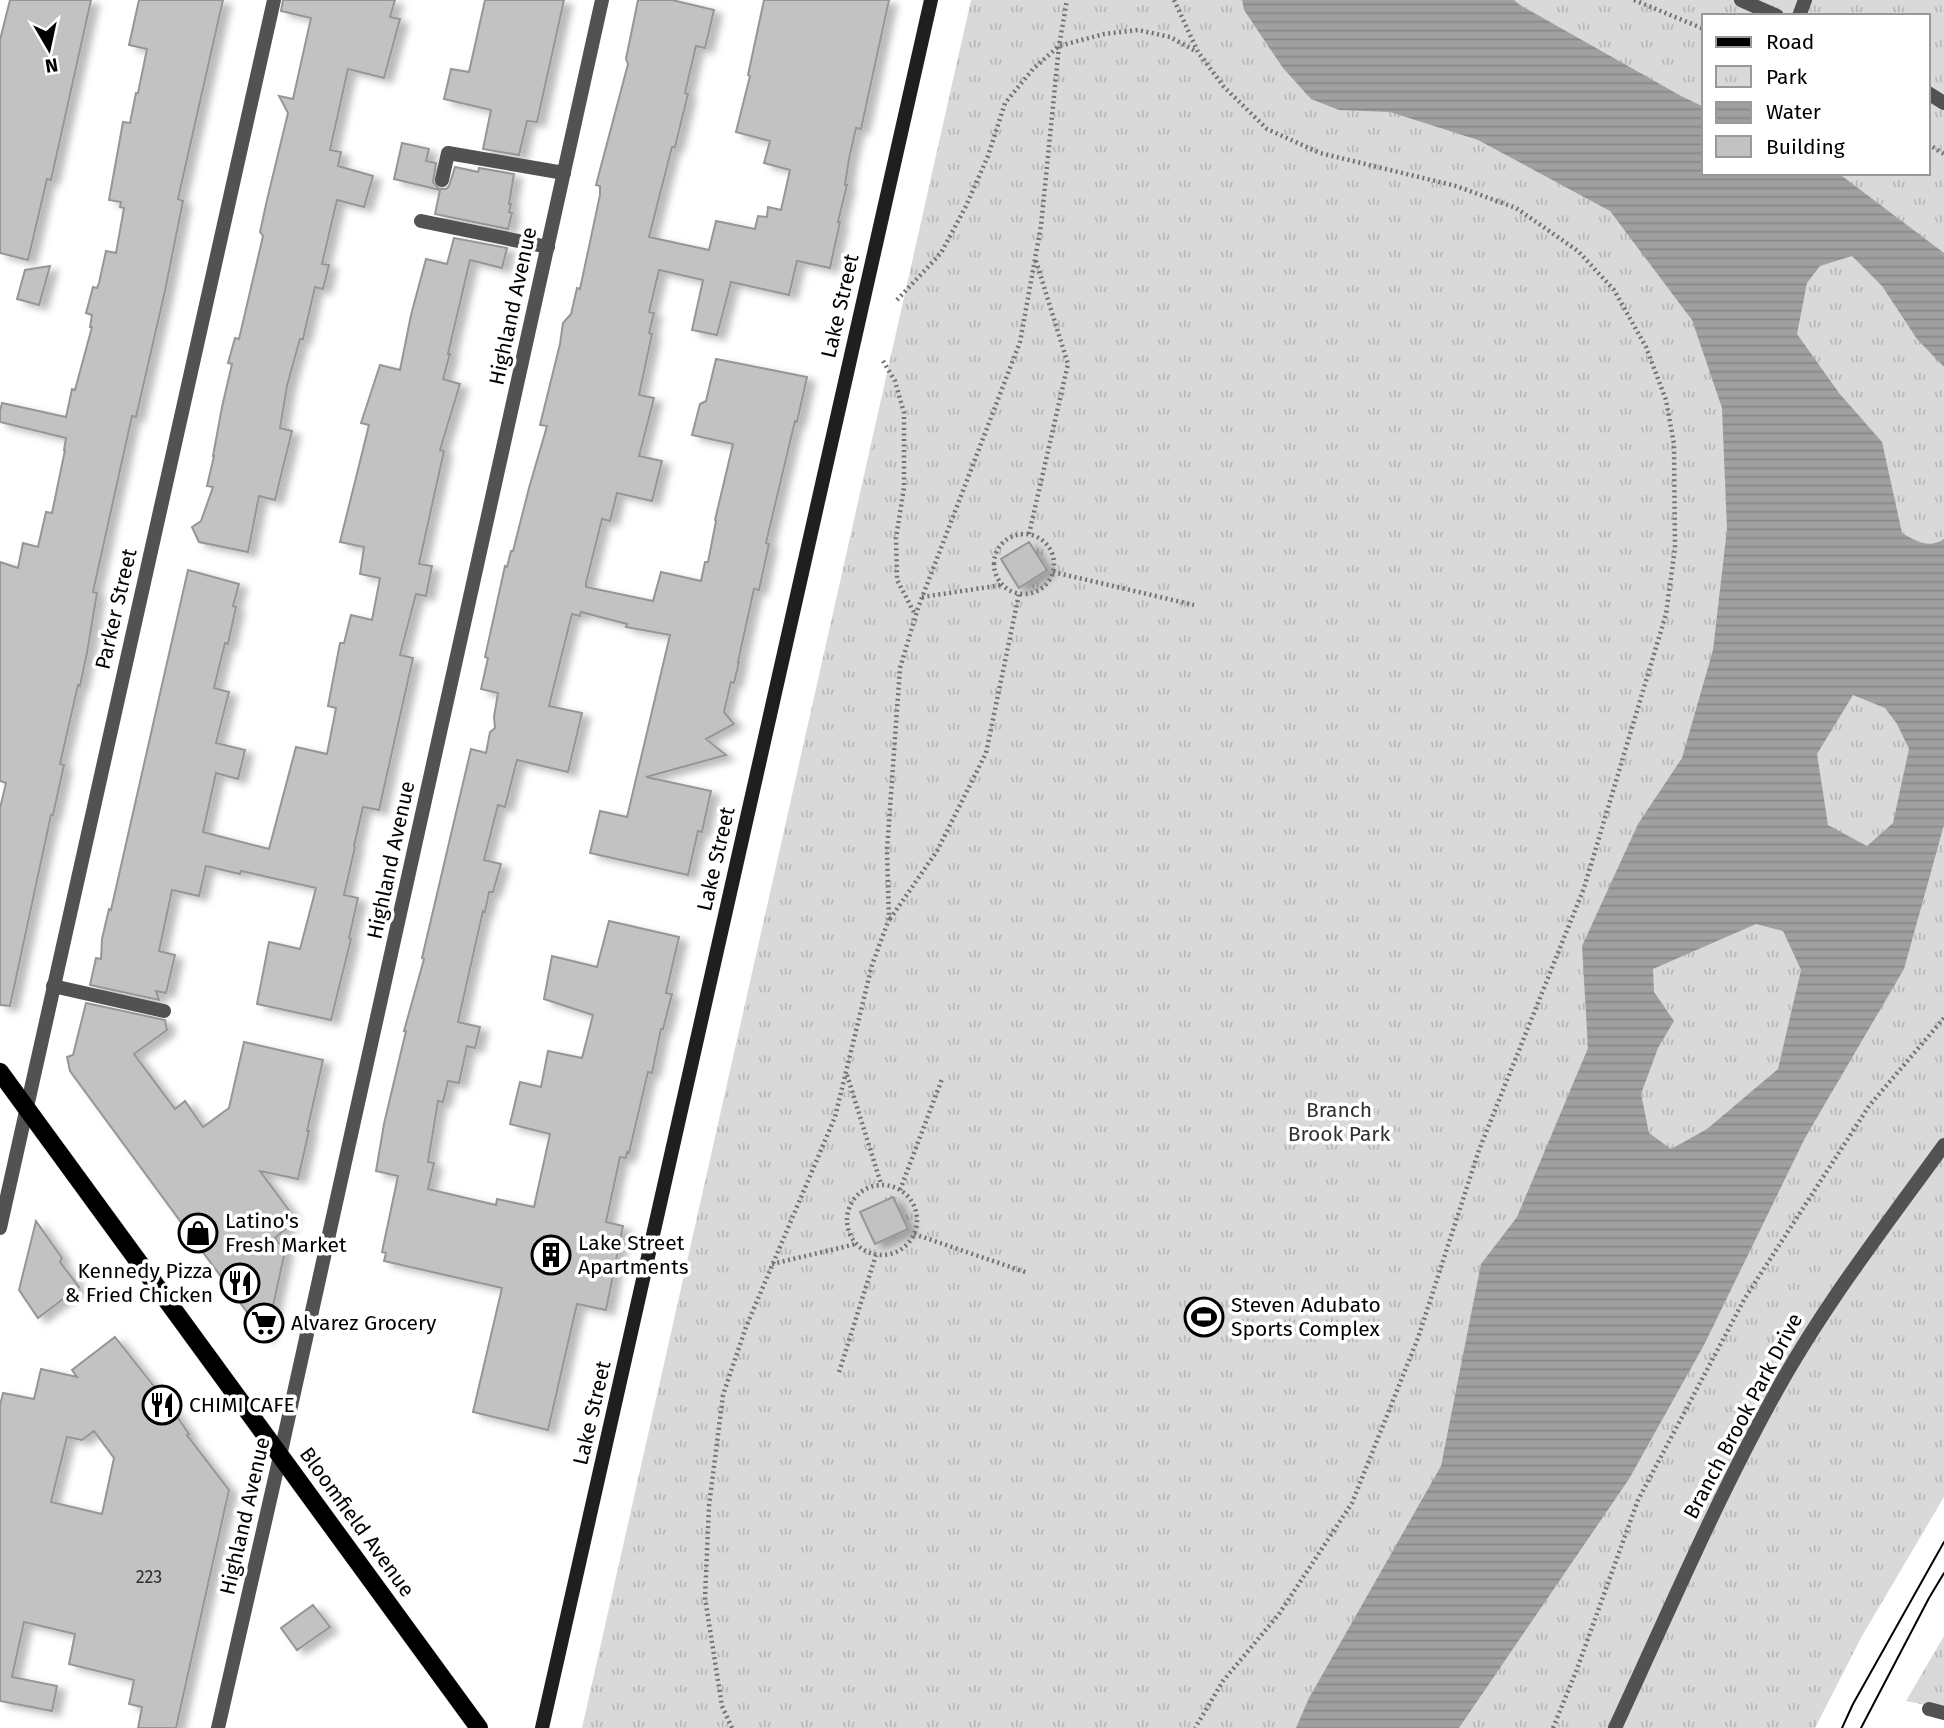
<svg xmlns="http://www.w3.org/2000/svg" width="1944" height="1728" viewBox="0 0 1944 1728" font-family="'Fira Sans',sans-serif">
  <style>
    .park { fill: url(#park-tufts); fill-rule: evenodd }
    .water { fill: url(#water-rules); fill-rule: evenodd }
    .building { fill: #c2c2c2; stroke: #969696; stroke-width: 2; fill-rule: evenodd; filter: url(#shadow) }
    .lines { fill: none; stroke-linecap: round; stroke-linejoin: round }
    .primary-casing { stroke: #dbdbdb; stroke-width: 19 }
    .path { stroke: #747474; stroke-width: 4.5; stroke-dasharray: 2 3.5; stroke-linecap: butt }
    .lane { stroke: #525252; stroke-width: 14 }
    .street { stroke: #525252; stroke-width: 14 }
    .secondary { stroke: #1f1f1f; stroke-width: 14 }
    .primary { stroke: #000; stroke-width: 18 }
    .tram { stroke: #000; stroke-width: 2 }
    .labels { text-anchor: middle; stroke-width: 7; stroke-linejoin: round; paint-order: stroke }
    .number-label { font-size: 18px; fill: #303030 }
    .street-label { font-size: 21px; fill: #000; stroke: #fff }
    .park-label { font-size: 21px; fill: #303030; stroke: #fff }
    .poi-label { font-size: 21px; fill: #000; stroke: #fff; text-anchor: start }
  </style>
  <defs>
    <pattern id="park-tufts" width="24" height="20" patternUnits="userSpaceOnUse" patternTransform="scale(1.75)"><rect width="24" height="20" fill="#d9d9d9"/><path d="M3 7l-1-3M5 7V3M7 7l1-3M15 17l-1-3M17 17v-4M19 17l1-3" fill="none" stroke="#b8b8b8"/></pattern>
    <pattern id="water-rules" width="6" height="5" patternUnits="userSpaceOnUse" patternTransform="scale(1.75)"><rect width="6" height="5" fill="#a0a0a0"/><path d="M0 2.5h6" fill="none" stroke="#888"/></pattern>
    <filter id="shadow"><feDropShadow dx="8" dy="4.5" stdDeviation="3.5" flood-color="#0004"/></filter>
  </defs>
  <rect width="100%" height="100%" fill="#fff"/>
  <path class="park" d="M 971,0 L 1944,0 L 1944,1497 L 1862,1636 L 1815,1728 L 582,1728 ZM 1704,16 L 1928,16 L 1928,173 L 1704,173 Z
    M 1944,1635 L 1944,1709 L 1906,1701 L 1944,1636 Z"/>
  <path class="water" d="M 1242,0 L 1514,0 L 1520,5 L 1681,96 L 1704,107 L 1704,173 L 1838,173 L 1944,253 L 1944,367 L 1917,339 L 1882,286 L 1852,256 L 1820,266 L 1807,283 L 1797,334 L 1839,393 L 1882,442 L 1902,533 C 1916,541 1929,549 1944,539 L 1944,825 L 1904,969 L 1805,1138 L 1704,1345 L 1629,1479 L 1459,1728 L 1296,1728 L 1309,1698 L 1441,1466 L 1481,1264 L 1517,1217 L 1588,1048 L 1582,946 L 1638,824 L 1682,758 L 1713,650 L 1727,529 L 1722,408 L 1692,320 L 1610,211 L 1478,140 L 1390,112 L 1339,110 L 1311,99 L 1283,68 L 1244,10 ZM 1853,695 L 1885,708 L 1897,724 L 1909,749 L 1893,823 L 1867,846 L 1828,825 L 1817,754 ZM 1756,924 L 1783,931 L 1801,970 L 1778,1069 L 1707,1129 L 1671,1149 L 1649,1133 L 1641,1094 L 1658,1048 L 1674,1021 L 1654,992 L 1653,969 Z"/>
  <path class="building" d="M 10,0 L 91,0 L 51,180 L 47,179 L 28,260 L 0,253 L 0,40 Z
    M 139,0 L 223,0 L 178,199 L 183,201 L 165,291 L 136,417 L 132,416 L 93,592 L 97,593 L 87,653 L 80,686 L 78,685 L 60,764 L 64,765 L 53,815 L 51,815 L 10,1006 L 0,1005 L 0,808 L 6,783 L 0,781 L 0,562 L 18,568 L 23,543 L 38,547 L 46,512 L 52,513 L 65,450 L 64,450 L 66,438 L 0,422 L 0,411 L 2,403 L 66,417 L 72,389 L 75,390 L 92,327 L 90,327 L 92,315 L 86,313 L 93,287 L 97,288 L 99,283 L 106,251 L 116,253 L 124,208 L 120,207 L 121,202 L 109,200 L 123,122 L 130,123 L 136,93 L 138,93 L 147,49 L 129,45 Z
    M 283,0 L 395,0 L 390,17 L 400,19 L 384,78 L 348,69 L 330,150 L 341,152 L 338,166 L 373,176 L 364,207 L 337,200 L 322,264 L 329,265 L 323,289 L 315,287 L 303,339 L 300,339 L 287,386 L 280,428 L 292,431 L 275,500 L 259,496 L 248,552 L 199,542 L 192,527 L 201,521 L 213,487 L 207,486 L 214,456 L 213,456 L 222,407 L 232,364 L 228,363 L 235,338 L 239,339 L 263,236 L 260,232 L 267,200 L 288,113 L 279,96 L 293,99 L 311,18 L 281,11 Z
    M 485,0 L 564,0 L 537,122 L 527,121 L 519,155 L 483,149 L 491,110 L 444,99 L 451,69 L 469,72 Z
    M 638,0 L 672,0 L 714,10 L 705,48 L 696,46 L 685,93 L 688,94 L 675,147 L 672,147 L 649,237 L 709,250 L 716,221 L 755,229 L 758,216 L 767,217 L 768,207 L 781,210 L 790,170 L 764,163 L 770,141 L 736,132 L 750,76 L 748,75 L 764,0 L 889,0 L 861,129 L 856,128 L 849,159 L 845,185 L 847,185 L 838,222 L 840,222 L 830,268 L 797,261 L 789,295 L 731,282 L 717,335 L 692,330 L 703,280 L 659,270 L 649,312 L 654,313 L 649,333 L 652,334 L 639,395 L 654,398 L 639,456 L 662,461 L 652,501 L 617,493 L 610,521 L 602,519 L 586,583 L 586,587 L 653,601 L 661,572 L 701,581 L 705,562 L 708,562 L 716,521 L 715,520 L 733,444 L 692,435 L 700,404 L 706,401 L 716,359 L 807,377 L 797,422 L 795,421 L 766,543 L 769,544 L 759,590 L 754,589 L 738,662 L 739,662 L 734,683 L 731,682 L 724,712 L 734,724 L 706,739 L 726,755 L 646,777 L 711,791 L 702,832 L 698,831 L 688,875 L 590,853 L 600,811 L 627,817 L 670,635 L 626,627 L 627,624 L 581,612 L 580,616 L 572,614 L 549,706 L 582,713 L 568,772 L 517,760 L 505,807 L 498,805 L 484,860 L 501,864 L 493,892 L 489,892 L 485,912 L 483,911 L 458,1022 L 480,1027 L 475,1048 L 467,1046 L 459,1083 L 448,1081 L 443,1102 L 438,1101 L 428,1162 L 434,1163 L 428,1189 L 496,1205 L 497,1199 L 534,1207 L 550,1134 L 510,1124 L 520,1082 L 541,1087 L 548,1051 L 582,1058 L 593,1015 L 544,999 L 552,956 L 597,967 L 609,921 L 679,937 L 666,993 L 672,994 L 663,1029 L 661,1029 L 652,1073 L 648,1072 L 629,1153 L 627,1152 L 626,1158 L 620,1157 L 606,1222 L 623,1226 L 606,1310 L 577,1304 L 548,1430 L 473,1412 L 502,1288 L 384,1261 L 386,1253 L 382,1252 L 398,1176 L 376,1171 L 384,1124 L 406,1031 L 404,1031 L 424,959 L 422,958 L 471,749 L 486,753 L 490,732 L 495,728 L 494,717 L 498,693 L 481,689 L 488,658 L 485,657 L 505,566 L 507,567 L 511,551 L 513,551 L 529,488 L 547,426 L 540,425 L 560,344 L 563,323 L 571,314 L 577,288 L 580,289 L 600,195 L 600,186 L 596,185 L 628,64 L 626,59 Z
    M 402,143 L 429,149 L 426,161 L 436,163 L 433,182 L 439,189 L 446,189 L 449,186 L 455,167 L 478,172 L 479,168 L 514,174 L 509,204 L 511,204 L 509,212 L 512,213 L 508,229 L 435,214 L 440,190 L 394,179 Z
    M 454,238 L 507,248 L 502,268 L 470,260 L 448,354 L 450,354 L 443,379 L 460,384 L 440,450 L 444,451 L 419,564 L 432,566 L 426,596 L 416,594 L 400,655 L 413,658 L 379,810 L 363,807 L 354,846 L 355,847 L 344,895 L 358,898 L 349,938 L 351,939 L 331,1020 L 257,1004 L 269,942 L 300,949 L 316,888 L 241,871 L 240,874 L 206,866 L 199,896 L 172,890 L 159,951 L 175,955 L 166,993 L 156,991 L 159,1000 L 90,985 L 96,958 L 101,959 L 102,939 L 109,909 L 111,910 L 188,570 L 239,584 L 233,606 L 236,607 L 228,644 L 225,643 L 214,688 L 229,692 L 216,743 L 245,750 L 238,779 L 216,773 L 203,832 L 269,849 L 296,747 L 327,754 L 336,708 L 328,706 L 340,643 L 344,643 L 351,615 L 372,620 L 380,578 L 360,574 L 364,547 L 340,542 L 369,425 L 361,423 L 380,365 L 400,370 L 411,315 L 426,259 L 447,264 Z
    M 50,266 L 39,305 L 17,299 L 25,270 Z
    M 1029,542 L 1047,570 L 1019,588 L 1001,559 Z
    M 86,1003 L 165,1020 L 167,1030 L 134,1054 L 175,1109 L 185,1101 L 203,1127 L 229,1108 L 244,1042 L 323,1060 L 307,1131 L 309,1131 L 298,1179 L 260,1171 L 291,1213 L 287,1228 L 275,1238 L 285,1251 L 266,1338 L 70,1071 L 67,1057 L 73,1055 Z
    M 893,1197 L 908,1229 L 875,1244 L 860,1212 Z
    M 36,1221 L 62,1258 L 60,1262 L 79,1287 L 38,1318 L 19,1290 Z
    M 115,1337 L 172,1409 L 189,1434 L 187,1435 L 229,1490 L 176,1728 L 138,1728 L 142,1707 L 129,1704 L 134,1680 L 69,1664 L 75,1634 L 24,1622 L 12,1677 L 57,1686 L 52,1711 L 0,1701 L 0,1405 L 3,1393 L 34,1399 L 41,1369 L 77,1377 L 72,1370 ZM 94,1431 L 114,1458 L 102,1514 L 51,1502 L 67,1437 L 82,1440 Z
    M 313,1605 L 330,1627 L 297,1650 L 281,1628 Z"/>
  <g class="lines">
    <defs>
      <path id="primary" d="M 0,1072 L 479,1728"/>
    </defs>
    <use href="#primary" class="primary-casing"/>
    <path class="path" d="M 1174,0 L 1198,52 L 1224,87 L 1267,129 L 1320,153 L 1456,186 L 1516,208 L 1578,251 L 1614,290 L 1646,347 L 1666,400 L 1674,444 L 1675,548 L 1666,614 L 1584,888 L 1479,1150 L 1418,1338 L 1352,1503 L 1279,1614 L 1223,1681 L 1195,1728
      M 1634,0 L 1704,29
      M 1928,144 L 1944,154
      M 897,300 L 941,253 L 966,206 L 988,156 L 1005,103 L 1033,69 L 1059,46 L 1104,34 L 1138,30 L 1170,37 L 1197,52
      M 883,361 L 895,381 L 904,413 L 904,488 L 896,538 L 897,580 L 915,614
      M994 564a30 30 0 1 1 60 0a30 30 0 1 1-60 0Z
      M 1029,534 L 1068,364 L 1036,261
      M 1053,572 L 1194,605
      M 922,597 L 1002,585
      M 890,919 L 937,851 L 986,753 L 1019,594
      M 847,1075 L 881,1184
      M847 1220a35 35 0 1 1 70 0a35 35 0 1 1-70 0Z
      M 900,1190 L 942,1079
      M 914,1234 L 1028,1273
      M 772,1264 L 856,1244
      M 839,1372 L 876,1255
      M 732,1728 L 722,1706 L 705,1598 L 709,1506 L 723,1395 L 746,1327 L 835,1117 L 872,965 L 889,919 L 887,850 L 900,668 L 918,608 L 1020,342 L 1041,226 L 1059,46 L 1067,0
      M 1553,1728 L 1577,1669 L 1638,1500 L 1745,1298 L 1869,1106 L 1944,1018"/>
    <path class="lane" d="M 442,180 L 448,153 L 564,173
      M 421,221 L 548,247
      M 53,986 L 164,1011"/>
    <path class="street" d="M 1741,0 L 1777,16
      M 1799,16 L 1805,0
      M 1928,93 L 1944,103
      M 0,1228 L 274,0
      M 1929,1709 L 1944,1713
      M 218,1728 L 280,1456 L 602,0
      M 1615,1728 C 1666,1618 1713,1507 1771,1401 C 1820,1310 1883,1229 1944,1145"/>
    <path class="secondary" d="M 542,1728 L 931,0"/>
    <use href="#primary" class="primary"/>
    <path class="tram" d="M 1842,1728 L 1853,1704 L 1944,1542
      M 1861,1728 L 1929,1598 L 1944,1573"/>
  </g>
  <defs>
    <symbol id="shop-ring" viewBox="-11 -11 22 22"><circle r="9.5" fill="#fff" stroke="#000" stroke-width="1.5"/><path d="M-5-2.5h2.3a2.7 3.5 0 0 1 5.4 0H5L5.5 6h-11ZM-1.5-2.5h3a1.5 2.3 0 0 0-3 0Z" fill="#000"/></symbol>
    <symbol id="building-ring" viewBox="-11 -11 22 22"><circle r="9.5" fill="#fff" stroke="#000" stroke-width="1.5"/><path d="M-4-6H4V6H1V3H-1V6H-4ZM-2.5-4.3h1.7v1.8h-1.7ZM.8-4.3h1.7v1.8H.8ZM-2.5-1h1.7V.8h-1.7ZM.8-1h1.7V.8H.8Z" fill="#000"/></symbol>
    <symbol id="restaurant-ring" viewBox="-11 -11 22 22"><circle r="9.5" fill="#fff" stroke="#000" stroke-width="1.5"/><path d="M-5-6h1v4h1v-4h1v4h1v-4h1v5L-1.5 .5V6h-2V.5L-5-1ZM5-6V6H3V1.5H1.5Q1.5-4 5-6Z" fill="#000"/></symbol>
    <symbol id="stadium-ring" viewBox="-11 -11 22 22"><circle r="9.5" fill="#fff" stroke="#000" stroke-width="1.5"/><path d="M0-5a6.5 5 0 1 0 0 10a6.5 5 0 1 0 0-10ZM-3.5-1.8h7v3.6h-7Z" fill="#000"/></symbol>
    <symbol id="supermarket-ring" viewBox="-11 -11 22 22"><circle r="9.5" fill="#fff" stroke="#000" stroke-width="1.5"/><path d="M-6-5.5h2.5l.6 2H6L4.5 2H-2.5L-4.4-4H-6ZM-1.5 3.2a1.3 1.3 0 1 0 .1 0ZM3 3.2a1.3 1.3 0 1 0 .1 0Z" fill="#000"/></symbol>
  </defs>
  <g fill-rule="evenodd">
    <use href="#shop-ring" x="176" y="1211" width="44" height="44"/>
    <use href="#building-ring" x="529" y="1233" width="44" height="44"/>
    <use href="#restaurant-ring" x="218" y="1261" width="44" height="44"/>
    <use href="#stadium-ring" x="1182" y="1295" width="44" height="44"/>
    <use href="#supermarket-ring" x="242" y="1301" width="44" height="44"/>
    <use href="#restaurant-ring" x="140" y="1383" width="44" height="44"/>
  </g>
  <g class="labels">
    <g class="number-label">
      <text x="149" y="1583">223</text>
    </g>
    <g class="street-label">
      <text transform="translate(513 306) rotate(-78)" y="7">Highland Avenue</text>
      <text transform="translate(840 306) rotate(-77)" y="7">Lake Street</text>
      <text transform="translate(116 609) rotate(-77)" y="7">Parker Street</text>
      <text transform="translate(716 859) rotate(-77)" y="7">Lake Street</text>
      <text transform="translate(391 860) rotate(-78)" y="7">Highland Avenue</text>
      <text transform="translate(592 1413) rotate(-77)" y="7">Lake Street</text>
      <text transform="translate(1743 1416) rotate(-62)" y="7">Branch Brook Park Drive</text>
      <text transform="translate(245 1516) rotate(-77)" y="7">Highland Avenue</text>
      <text transform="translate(357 1522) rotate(54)" y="7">Bloomfield Avenue</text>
    </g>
    <g class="park-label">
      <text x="1339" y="1117">Branch<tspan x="1339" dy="24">Brook Park</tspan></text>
    </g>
    <g class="poi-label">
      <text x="225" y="1228">Latino's<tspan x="225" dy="24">Fresh Market</tspan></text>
      <text x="578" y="1250">Lake Street<tspan x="578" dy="24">Apartments</tspan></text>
      <text x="213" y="1278" text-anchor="end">Kennedy Pizza<tspan x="213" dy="24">&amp; Fried Chicken</tspan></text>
      <text x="1231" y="1312">Steven Adubato<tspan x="1231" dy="24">Sports Complex</tspan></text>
      <text x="291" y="1330">Alvarez Grocery</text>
      <text x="189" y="1412">CHIMI CAFE</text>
    </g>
  </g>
  <rect x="1702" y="14" width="228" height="161" fill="#ffffff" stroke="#999999" stroke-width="2"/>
  <rect x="1716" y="37" width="35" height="10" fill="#000000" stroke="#999999" stroke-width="2"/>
  <text x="1766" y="49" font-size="21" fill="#000000">Road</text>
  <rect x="1716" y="66" width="35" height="21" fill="url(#park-tufts)" stroke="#999999" stroke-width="2"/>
  <text x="1766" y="84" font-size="21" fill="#000000">Park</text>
  <rect x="1716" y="102" width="35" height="21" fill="url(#water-rules)" stroke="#999999" stroke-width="2"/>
  <text x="1766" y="119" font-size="21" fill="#000000">Water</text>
  <rect x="1716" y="136" width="35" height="21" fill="#c2c2c2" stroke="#999999" stroke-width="2"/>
  <text x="1766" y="154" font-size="21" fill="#000000">Building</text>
  <g transform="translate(49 49) rotate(171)" stroke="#ffffff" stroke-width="5" paint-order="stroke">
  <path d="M0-5L12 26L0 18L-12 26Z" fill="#000000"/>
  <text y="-10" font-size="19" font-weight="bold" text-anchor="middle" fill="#000000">N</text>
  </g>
</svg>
